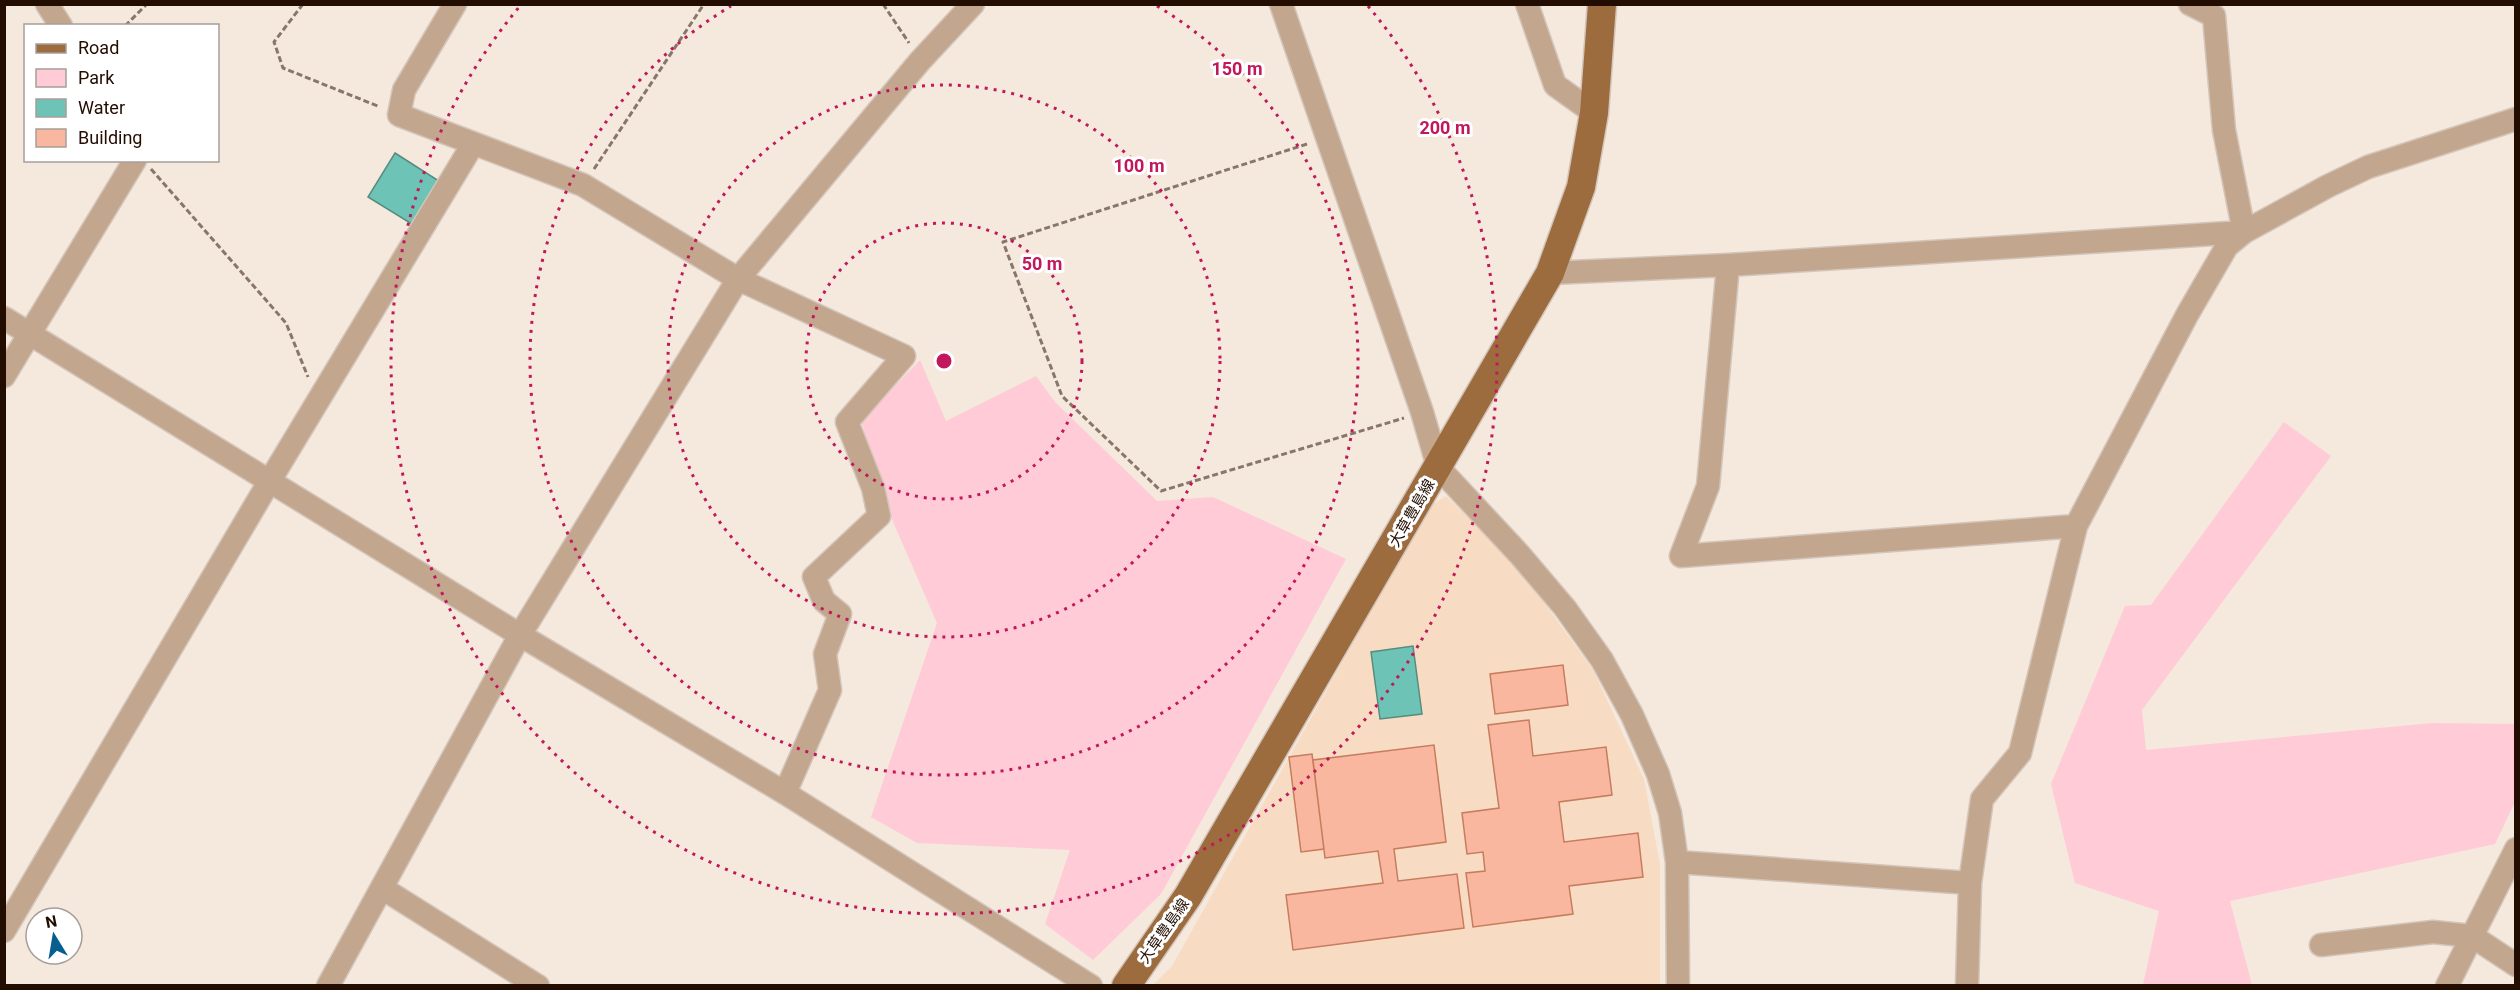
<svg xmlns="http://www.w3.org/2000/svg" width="2520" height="990" viewBox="0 0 2520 990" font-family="Roboto,'Noto Sans JP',sans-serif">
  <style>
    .built { fill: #f8dbc3 }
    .green { fill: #ffcbd7 }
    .water { fill: #6dc3b5; stroke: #578c7f; stroke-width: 1.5 }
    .building { fill: #f8b79e; stroke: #c77c5e; stroke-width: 1.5 }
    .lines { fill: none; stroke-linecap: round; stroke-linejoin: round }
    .minor-casing { stroke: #d3c5ba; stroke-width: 25 }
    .major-casing { stroke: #d3c5ba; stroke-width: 31 }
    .path { stroke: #88766a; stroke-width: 3; stroke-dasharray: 6 3; stroke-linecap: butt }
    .minor { stroke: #c2a68e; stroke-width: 22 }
    .major { stroke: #9d6c3e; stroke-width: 28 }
    .ring { fill: none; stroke: #c2185b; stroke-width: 3; stroke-dasharray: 3 6 }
    .labels { text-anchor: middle; stroke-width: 6; stroke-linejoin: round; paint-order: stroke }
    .street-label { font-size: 15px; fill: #230c00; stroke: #fff }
    .centre { fill: #c2185b; stroke: #fff; stroke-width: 3 }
    .ring-label { font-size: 18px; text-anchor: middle; font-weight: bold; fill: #c2185b; stroke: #fff; stroke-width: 6; stroke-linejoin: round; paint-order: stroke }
  </style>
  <rect width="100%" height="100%" fill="#f5e8dd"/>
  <path class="built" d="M 1446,496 L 1518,567 L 1593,670 L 1644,779 L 1660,865 L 1660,985 L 1152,986 L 1172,966 L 1430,506 Z"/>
  <path class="green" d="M 920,360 L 946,421 L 1036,376 L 1055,402 L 1157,501 L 1213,497 L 1346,559 L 1161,894 L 1093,960 L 1045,924 L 1070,850 L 917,843 L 871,817 L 937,623 L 891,517 L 861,421 Z
    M 2284,422 L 2331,456 L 2142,710 L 2146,750 L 2433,723 L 2515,724 L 2515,802 L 2495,844 L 2230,901 L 2252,985 L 2143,985 L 2159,911 L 2075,883 L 2051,784 L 2125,606 L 2151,605 Z"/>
  <path class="water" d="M 395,153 L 442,183 L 415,226 L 368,197 Z
    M 1413,646 L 1422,714 L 1380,719 L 1371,652 Z"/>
  <path class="building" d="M 1563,665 L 1568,705 L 1495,714 L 1490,674 Z
    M 1529,720 L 1533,756 L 1606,747 L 1612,795 L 1559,802 L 1564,842 L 1638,833 L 1643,877 L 1569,886 L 1573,914 L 1473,927 L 1466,873 L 1485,871 L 1483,852 L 1467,854 L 1462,813 L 1499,808 L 1488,725 Z
    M 1434,745 L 1446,842 L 1394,849 L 1398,881 L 1457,874 L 1464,928 L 1293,950 L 1286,895 L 1383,883 L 1378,851 L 1325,858 L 1313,760 Z
    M 1312,754 L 1324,849 L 1301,852 L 1289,757 Z"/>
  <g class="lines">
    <defs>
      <path id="minor" d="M 47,4 L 61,26
        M 455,4 L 404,90 L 399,115 L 583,185 L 738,279 L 904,356 L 847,422 L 873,488 L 879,516 L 814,577 L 824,601 L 840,614 L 825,654 L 830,690 L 785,793
        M 1281,4 L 1422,412 L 1438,467 L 1520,555 L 1565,608 L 1602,660 L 1632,715 L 1658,774 L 1670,813 L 1677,862 L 1678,986
        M 1527,4 L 1555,85 L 1594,113
        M 2190,4 L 2214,16 L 2224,130 L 2244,232
        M 1728,265 L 1708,486 L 1681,556 L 2076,526
        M 1550,273 L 1728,265 L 2244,232
        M 4,318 L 520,635 L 785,793 L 1091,986
        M 4,376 L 135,160
        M 1677,862 L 1970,883
        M 382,888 L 538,986
        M 4,931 L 269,482 L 473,144
        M 2321,945 L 2433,932 L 2472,936 L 2516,965
        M 328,986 L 520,635 L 738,279 L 920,61 L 973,4
        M 1967,986 L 1970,883 L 1982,799 L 2020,753 L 2076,526 L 2187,315 L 2227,246 L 2244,232 L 2328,186 L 2368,167 L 2516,119
        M 2447,986 L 2516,849"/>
      <path id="major" d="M 1126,986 L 1188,896 L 1550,273 L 1581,187 L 1594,113 L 1602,4"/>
    </defs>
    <use href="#minor" class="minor-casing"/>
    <use href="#major" class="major-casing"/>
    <path class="path" d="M 303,4 L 274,42 L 283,68 L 380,107
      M 883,4 L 909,43
      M 125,26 L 147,4
      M 1307,144 L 1003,242 L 1062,396 L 1161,491 L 1404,418
      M 151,169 L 286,323 L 308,377
      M 594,169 L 704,4"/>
    <use href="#minor" class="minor"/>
    <use href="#major" class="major"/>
  </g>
  <g class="ring">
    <circle cx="944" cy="361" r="138"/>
    <circle cx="944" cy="361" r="276"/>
    <path d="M1157 6A414 414 0 1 1 731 6"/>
    <path d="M1368 6A553 553 0 1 1 520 6"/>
  </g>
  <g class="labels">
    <g class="street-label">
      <text transform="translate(1412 513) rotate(-60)" y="5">大草豊島線</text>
      <text transform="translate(1164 931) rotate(-55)" y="5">大草豊島線</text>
    </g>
  </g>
  <circle cx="944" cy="361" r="9" class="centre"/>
  <g class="ring-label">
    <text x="1237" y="75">150 m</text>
    <text x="1445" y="134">200 m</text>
    <text x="1139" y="172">100 m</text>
    <text x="1042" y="270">50 m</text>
  </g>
  <rect width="2520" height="990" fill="none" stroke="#230c00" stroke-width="12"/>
  <rect x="24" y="24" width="195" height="138" fill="#ffffff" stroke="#a79e99" stroke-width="1.5"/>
  <rect x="36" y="44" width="30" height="9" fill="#9d6c3e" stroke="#a79e99" stroke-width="1.5"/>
  <text x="78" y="54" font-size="18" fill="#230c00">Road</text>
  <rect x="36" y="69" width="30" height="18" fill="#ffcbd7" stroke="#a79e99" stroke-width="1.5"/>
  <text x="78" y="84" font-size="18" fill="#230c00">Park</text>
  <rect x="36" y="99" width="30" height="18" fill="#6dc3b5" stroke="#a79e99" stroke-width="1.5"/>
  <text x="78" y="114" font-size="18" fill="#230c00">Water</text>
  <rect x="36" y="129" width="30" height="18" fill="#f8b79e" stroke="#a79e99" stroke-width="1.5"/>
  <text x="78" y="144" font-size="18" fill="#230c00">Building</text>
  <g transform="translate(54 936) rotate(349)"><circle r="28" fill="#ffffff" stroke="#a79e99" stroke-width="1.5"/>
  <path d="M0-4.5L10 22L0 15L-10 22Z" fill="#075f90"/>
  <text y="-9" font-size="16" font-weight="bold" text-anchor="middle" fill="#230c00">N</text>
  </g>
</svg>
